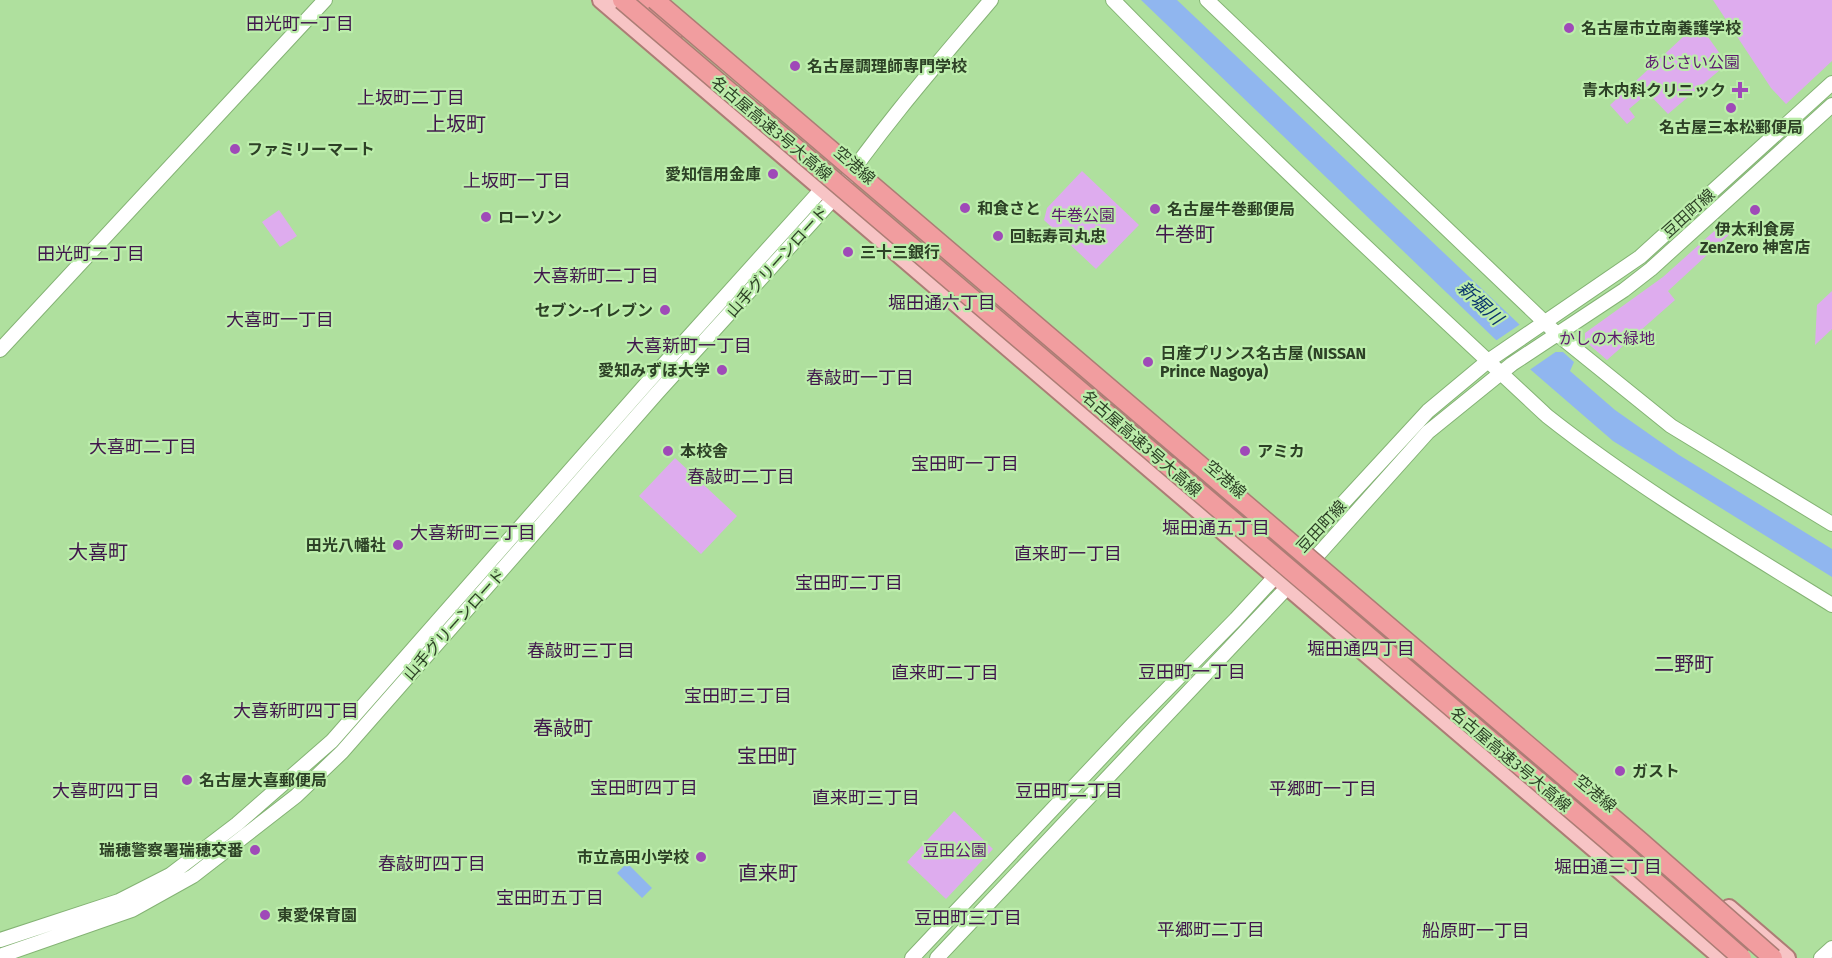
<svg xmlns="http://www.w3.org/2000/svg" width="1832" height="958" viewBox="0 0 1832 958" font-family="'Fira Sans','Noto Sans JP',sans-serif">
  <style>
    .green { fill: #deacee }
    .water { fill: #90b6ef }
    .pier { fill: #afe09e }
    .lines { fill: none; stroke-linecap: round; stroke-linejoin: round }
    .secondary-casing { stroke: #84b374; stroke-width: 16 }
    .primary-casing { stroke: #ac7d75; stroke-width: 20 }
    .highway-casing { stroke: #ac7d75; stroke-width: 21 }
    .secondary { stroke: #fff; stroke-width: 14 }
    .primary { stroke: #f7c4c5; stroke-width: 16 }
    .highway { stroke: #f19d9f; stroke-width: 18 }
    .highway-bridge-casing { stroke: #ac7d75; stroke-width: 21; stroke-linecap: butt }
    .highway-bridge { stroke: #f19d9f; stroke-width: 18 }
    .poi-dot { fill: #9f4ab8; stroke: #bcedab; stroke-width: 2 }
    .labels { text-anchor: middle; stroke-width: 4.5; stroke-linejoin: round; paint-order: stroke }
    .poi-label { font-size: 16px; font-weight: bold; fill: #2d4126; stroke: #bcedab; text-anchor: start }
    .park-label { font-size: 16px; fill: #5c196e; stroke: #bcedab }
    .street-label { font-size: 16px; fill: #2d4126; stroke: #bcedab }
    .neighbourhood-label { font-size: 18px; fill: #40174c; stroke: #bcedab }
    .water-label { font-size: 18px; font-style: italic; fill: #09336c; stroke: #bcedab }
    .quarter-label { font-size: 20px; fill: #40174c; stroke: #bcedab }
  </style>
  <rect width="100%" height="100%" fill="#afe09e"/>
  <path class="green" d="M 1713,0 L 1832,0 L 1832,61 L 1786,104 L 1771,88 Z
    M 1698,23 L 1723,58 L 1717,64 L 1721,69 L 1668,114 L 1648,93 L 1629,109 L 1635,117 L 1627,124 L 1610,105 Z
    M 1082,171 L 1139,225 L 1096,269 L 1044,220 L 1047,208 Z
    M 279,210 L 297,236 L 280,247 L 262,222 Z
    M 1721,225 L 1726,225 L 1732,232 L 1668,291 L 1675,300 L 1607,360 L 1585,341 L 1585,333 L 1663,277 Z
    M 1832,291 L 1832,329 L 1815,345 L 1817,305 Z
    M 675,458 L 737,516 L 701,554 L 639,496 Z
    M 954,811 L 993,849 L 946,899 L 907,862 Z"/>
  <path class="water" d="M 1141,0 L 1177,0 L 1520,325 L 1556,352 L 1563,352 L 1574,362 L 1570,371 L 1615,410 L 1679,455 L 1832,549 L 1832,577 L 1613,441 L 1495,339 Z
    M 627,863 L 652,888 L 642,898 L 617,873 Z"/>
  <path class="pier" d="M 1522,323 L 1557,351 L 1528,371 L 1494,342 Z"/>
  <g class="lines">
    <defs>
      <path id="secondary" d="M 1113,0 C 1253,143 1401,280 1547,416 C 1637,487 1735,545 1832,605
        M 1207,0 L 1557,334 L 1671,426 L 1832,524
        M 0,350 L 325,0
        M 0,940 L 119,901 L 170,875 L 237,824 L 332,741 L 647,383 L 822,189 L 830,183
        M 0,956 L 132,910 L 193,876 L 296,796 L 342,752 L 657,393 L 833,199 C 880,129 936,65 991,0
        M 912,958 L 1133,724 L 1236,619 L 1428,411 L 1488,361 L 1640,257 L 1832,83
        M 937,958 L 1316,557 L 1428,432 L 1512,364 L 1624,290 L 1651,269 L 1832,105
        M 1821,958 L 1832,948"/>
      <path id="primary" d="M 601,0 L 1722,958
        M 1729,908 L 1787,958"/>
      <path id="highway" d="M 637,0 L 673,33
        M 992,297 L 1024,330 L 1094,391"/>
    </defs>
    <use href="#secondary" class="secondary-casing"/>
    <use href="#primary" class="primary-casing"/>
    <use href="#highway" class="highway-casing"/>
    <use href="#secondary" class="secondary"/>
    <use href="#primary" class="primary"/>
    <use href="#highway" class="highway"/>
    <defs>
      <path id="highway-bridge" d="M 622,0 L 1627,857 L 1742,958
        M 655,0 L 1640,841 L 1773,958"/>
    </defs>
    <use href="#highway-bridge" class="highway-bridge-casing"/>
    <use href="#highway-bridge" class="highway-bridge"/>
  </g>
  <g class="poi-dot">
    <circle cx="1569" cy="28" r="6"/>
    <circle cx="795" cy="66" r="6"/>
    <path d="M1737 81h6v6h6v6h-6v6h-6v-6h-6v-6h6z"/>
    <circle cx="1731" cy="108" r="6"/>
    <circle cx="235" cy="149" r="6"/>
    <circle cx="773" cy="174" r="6"/>
    <circle cx="965" cy="208" r="6"/>
    <circle cx="1155" cy="209" r="6"/>
    <circle cx="1755" cy="210" r="6"/>
    <circle cx="486" cy="217" r="6"/>
    <circle cx="998" cy="236" r="6"/>
    <circle cx="848" cy="252" r="6"/>
    <circle cx="665" cy="310" r="6"/>
    <circle cx="1148" cy="362" r="6"/>
    <circle cx="722" cy="370" r="6"/>
    <circle cx="668" cy="451" r="6"/>
    <circle cx="1245" cy="451" r="6"/>
    <circle cx="398" cy="545" r="6"/>
    <circle cx="1620" cy="771" r="6"/>
    <circle cx="187" cy="780" r="6"/>
    <circle cx="255" cy="850" r="6"/>
    <circle cx="701" cy="857" r="6"/>
    <circle cx="265" cy="915" r="6"/>
  </g>
  <g class="labels">
    <g class="poi-label">
      <text x="1581" y="34">名古屋市立南養護学校</text>
      <text x="807" y="72">名古屋調理師専門学校</text>
      <text x="1726" y="96" text-anchor="end">青木内科クリニック</text>
      <text x="1731" y="133" text-anchor="middle">名古屋三本松郵便局</text>
      <text x="247" y="155">ファミリーマート</text>
      <text x="761" y="180" text-anchor="end">愛知信用金庫</text>
      <text x="977" y="214">和食さと</text>
      <text x="1167" y="215">名古屋牛巻郵便局</text>
      <text x="498" y="223">ローソン</text>
      <text x="1755" y="235" text-anchor="middle">伊太利食房<tspan x="1755" dy="18">ZenZero 神宮店</tspan></text>
      <text x="1010" y="242">回転寿司丸忠</text>
      <text x="860" y="258">三十三銀行</text>
      <text x="653" y="316" text-anchor="end">セブン-イレブン</text>
      <text x="1160" y="359">日産プリンス名古屋 (NISSAN<tspan x="1160" dy="18">Prince Nagoya)</tspan></text>
      <text x="710" y="376" text-anchor="end">愛知みずほ大学</text>
      <text x="680" y="457">本校舎</text>
      <text x="1257" y="457">アミカ</text>
      <text x="386" y="551" text-anchor="end">田光八幡社</text>
      <text x="1632" y="777">ガスト</text>
      <text x="199" y="786">名古屋大喜郵便局</text>
      <text x="243" y="856" text-anchor="end">瑞穂警察署瑞穂交番</text>
      <text x="689" y="863" text-anchor="end">市立高田小学校</text>
      <text x="277" y="921">東愛保育園</text>
    </g>
    <g class="park-label">
      <text x="1692" y="68">あじさい公園</text>
      <text x="1083" y="221">牛巻公園</text>
      <text x="1607" y="344">かしの木緑地</text>
      <text x="955" y="856">豆田公園</text>
    </g>
    <g class="street-label">
      <text transform="translate(772 128) rotate(40)" y="6">名古屋高速3号大高線</text>
      <text transform="translate(855 165) rotate(41)" y="6">空港線</text>
      <text transform="translate(1688 213) rotate(-42)" y="6">豆田町線</text>
      <text transform="translate(777 261) rotate(-48)" y="6">山手グリーンロード</text>
      <text transform="translate(1142 443) rotate(41)" y="6">名古屋高速3号大高線</text>
      <text transform="translate(1226 479) rotate(41)" y="6">空港線</text>
      <text transform="translate(1321 526) rotate(-47)" y="6">豆田町線</text>
      <text transform="translate(454 624) rotate(-48)" y="6">山手グリーンロード</text>
      <text transform="translate(1511 759) rotate(40)" y="6">名古屋高速3号大高線</text>
      <text transform="translate(1596 793) rotate(40)" y="6">空港線</text>
    </g>
    <g class="neighbourhood-label">
      <text x="300" y="30">田光町一丁目</text>
      <text x="411" y="104">上坂町二丁目</text>
      <text x="517" y="187">上坂町一丁目</text>
      <text x="91" y="260">田光町二丁目</text>
      <text x="596" y="282">大喜新町二丁目</text>
      <text x="942" y="309">堀田通六丁目</text>
      <text x="280" y="326">大喜町一丁目</text>
      <text x="689" y="352">大喜新町一丁目</text>
      <text x="860" y="384">春敲町一丁目</text>
      <text x="143" y="453">大喜町二丁目</text>
      <text x="965" y="470">宝田町一丁目</text>
      <text x="741" y="483">春敲町二丁目</text>
      <text x="1216" y="534">堀田通五丁目</text>
      <text x="473" y="539">大喜新町三丁目</text>
      <text x="1068" y="560">直来町一丁目</text>
      <text x="849" y="589">宝田町二丁目</text>
      <text x="1361" y="655">堀田通四丁目</text>
      <text x="581" y="657">春敲町三丁目</text>
      <text x="1192" y="678">豆田町一丁目</text>
      <text x="945" y="679">直来町二丁目</text>
      <text x="738" y="702">宝田町三丁目</text>
      <text x="296" y="717">大喜新町四丁目</text>
      <text x="644" y="794">宝田町四丁目</text>
      <text x="1323" y="795">平郷町一丁目</text>
      <text x="106" y="797">大喜町四丁目</text>
      <text x="1069" y="797">豆田町二丁目</text>
      <text x="866" y="804">直来町三丁目</text>
      <text x="432" y="870">春敲町四丁目</text>
      <text x="1608" y="873">堀田通三丁目</text>
      <text x="550" y="904">宝田町五丁目</text>
      <text x="968" y="924">豆田町三丁目</text>
      <text x="1211" y="936">平郷町二丁目</text>
      <text x="1476" y="937">船原町一丁目</text>
    </g>
    <g class="water-label">
      <text transform="translate(1480 303) rotate(43)" y="6">新堀川</text>
    </g>
    <g class="quarter-label">
      <text x="456" y="131">上坂町</text>
      <text x="1185" y="241">牛巻町</text>
      <text x="98" y="559">大喜町</text>
      <text x="1684" y="671">二野町</text>
      <text x="563" y="735">春敲町</text>
      <text x="767" y="763">宝田町</text>
      <text x="768" y="880">直来町</text>
    </g>
  </g>
</svg>
